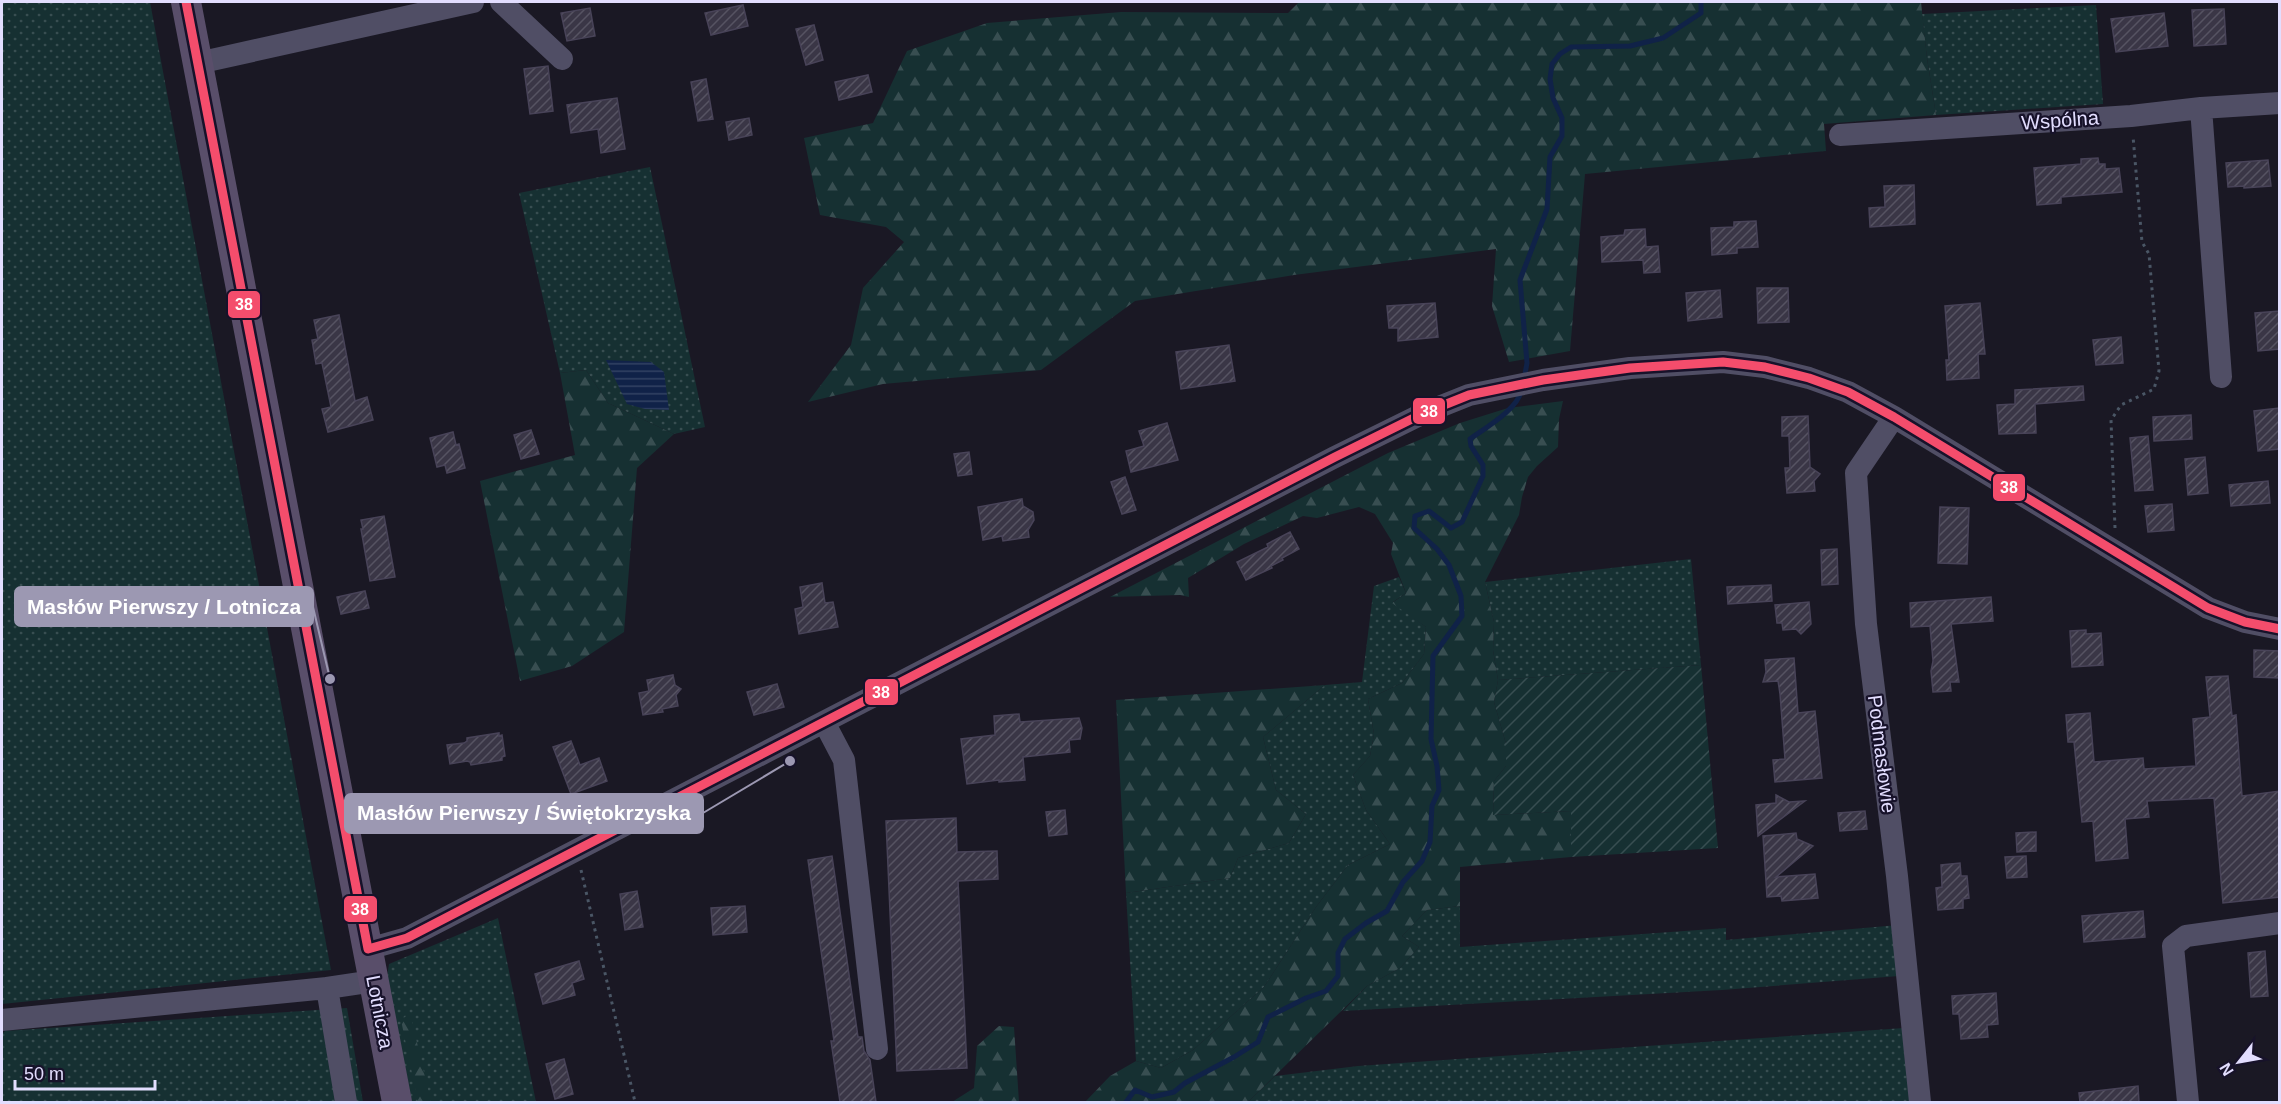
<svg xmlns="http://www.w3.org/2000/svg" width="2281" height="1104" viewBox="0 0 2281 1104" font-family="Arial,sans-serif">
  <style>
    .grass { fill: url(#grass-dots) }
    .forest { fill: url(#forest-firs) }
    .garden { fill: url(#garden-furrows) }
    .water { fill: url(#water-rules) }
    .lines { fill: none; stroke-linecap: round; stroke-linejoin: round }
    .stream { stroke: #102248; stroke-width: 5 }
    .building { fill: url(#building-hatch); stroke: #484358; stroke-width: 1.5 }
    .path { stroke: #4a5665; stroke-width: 3; stroke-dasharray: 3 4.5; stroke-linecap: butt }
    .minor { stroke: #504e65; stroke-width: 22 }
    .major { stroke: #594e6a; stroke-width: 30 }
    .bus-1-casing { stroke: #17122a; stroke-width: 14 }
    .bus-1 { stroke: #f44d6c; stroke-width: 9 }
    .labels { text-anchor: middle; stroke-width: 4.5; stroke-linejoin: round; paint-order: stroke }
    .street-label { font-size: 20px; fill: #e2ddfe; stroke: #17122a }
    .leader { fill: none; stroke: #9c98b2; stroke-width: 2 }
    .callout-dot { fill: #9c98b2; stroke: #17122a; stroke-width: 2 }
    .callout { fill: #9c98b2; stroke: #9c98b2; stroke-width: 2 }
    .callout-label { font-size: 21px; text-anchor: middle; font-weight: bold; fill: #fff }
    .line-badge { stroke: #17122a; stroke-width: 2 }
    .badge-label { font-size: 16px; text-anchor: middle; font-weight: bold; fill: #fff }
  </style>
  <defs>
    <pattern id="grass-dots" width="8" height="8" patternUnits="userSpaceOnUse" patternTransform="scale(1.5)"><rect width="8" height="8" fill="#163032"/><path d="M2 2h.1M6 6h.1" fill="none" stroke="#384e51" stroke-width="1.8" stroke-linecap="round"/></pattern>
    <pattern id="forest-firs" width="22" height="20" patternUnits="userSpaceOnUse" patternTransform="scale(1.5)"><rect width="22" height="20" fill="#163032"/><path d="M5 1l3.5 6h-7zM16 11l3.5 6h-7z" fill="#384e51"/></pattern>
    <pattern id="garden-furrows" width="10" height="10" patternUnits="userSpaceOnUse" patternTransform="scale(1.5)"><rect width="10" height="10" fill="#163032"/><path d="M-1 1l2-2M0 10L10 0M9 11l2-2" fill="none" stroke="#384e51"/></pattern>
    <pattern id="water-rules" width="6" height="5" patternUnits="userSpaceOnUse" patternTransform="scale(1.5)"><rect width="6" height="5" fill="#102248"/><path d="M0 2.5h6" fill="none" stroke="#324263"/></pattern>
    <pattern id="building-hatch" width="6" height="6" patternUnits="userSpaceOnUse" patternTransform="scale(1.5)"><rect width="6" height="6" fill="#3a3646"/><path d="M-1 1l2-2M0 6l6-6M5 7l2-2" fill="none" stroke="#565362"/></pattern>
  </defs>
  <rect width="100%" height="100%" fill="#1a1824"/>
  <path class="grass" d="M 2,2 L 150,2 L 331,970 L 2,1004 Z
    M 2096,5 L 2103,104 L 1936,115 L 1927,58 L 1922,14 Z
    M 650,167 L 705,427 L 674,434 L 608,403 L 586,370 L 560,373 L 519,193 Z
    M 1691,559 L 1701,665 L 1498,680 L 1493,650 L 1494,622 L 1485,582 Z
    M 1399,577 L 1406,593 L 1393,602 L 1426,627 L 1424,654 L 1402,683 L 1368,699 L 1374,734 L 1370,756 L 1353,775 L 1366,810 L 1390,844 L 1348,865 L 1316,907 L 1264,987 L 1193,1050 L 1161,1068 L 1136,1061 L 1126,893 L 1230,878 L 1238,858 L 1289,843 L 1306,814 L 1276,790 L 1263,737 L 1325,685 L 1362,682 L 1374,586 Z
    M 1460,906 L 1460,947 L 1726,928 L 1726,940 L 1898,925 L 1916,1102 L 1248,1102 L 1275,1076 L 1358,1066 L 1904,1028 L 1899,976 L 1722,990 L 1343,1011 L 1367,986 L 1400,968 L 1419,947 L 1402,936 L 1427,910 Z
    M 498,918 L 536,1102 L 412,1102 L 387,977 L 389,964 Z
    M 347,1008 L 363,1102 L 2,1102 L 2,1034 L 5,1031 Z"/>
  <path class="forest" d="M 1299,2 L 1921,2 L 1927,58 L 1936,115 L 1824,124 L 1826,151 L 1585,174 L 1570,351 L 1509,362 L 1492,306 L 1496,249 L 1294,275 L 1135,301 L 1041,370 L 883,384 L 808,402 L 851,345 L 863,288 L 904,242 L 886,227 L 820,215 L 804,138 L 873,123 L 907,51 L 987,23 L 1121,12 L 1288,13 Z
    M 586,370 L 608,403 L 674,434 L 637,468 L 624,632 L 572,666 L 520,681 L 480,481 L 575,455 L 560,373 Z
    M 1563,401 L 1559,419 L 1558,447 L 1537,466 L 1528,477 L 1522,497 L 1519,515 L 1485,582 L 1494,622 L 1493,650 L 1498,680 L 1494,702 L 1506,744 L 1506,766 L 1494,781 L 1493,815 L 1571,811 L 1571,857 L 1460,867 L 1460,906 L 1427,910 L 1402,936 L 1419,947 L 1400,968 L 1367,986 L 1248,1102 L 1085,1102 L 1110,1076 L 1136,1061 L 1161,1068 L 1193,1050 L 1264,987 L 1316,907 L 1348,865 L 1390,844 L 1366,810 L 1353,775 L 1370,756 L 1374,734 L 1368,699 L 1402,683 L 1424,654 L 1426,627 L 1392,603 L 1406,593 L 1391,554 L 1393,543 L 1375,514 L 1359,507 L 1317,518 L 1303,516 L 1244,544 L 1188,578 L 1189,597 L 1180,595 L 1110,597 L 1388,453 L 1460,423 L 1508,408 Z
    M 1325,685 L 1263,737 L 1276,790 L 1306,814 L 1289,843 L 1238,858 L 1230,878 L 1126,893 L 1116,700 Z
    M 410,1013 L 431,1102 L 418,1102 L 401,1020 Z
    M 999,1026 L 1014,1027 L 1019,1102 L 952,1102 L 974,1088 L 977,1046 Z"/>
  <path class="garden" d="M 1701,665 L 1718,848 L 1571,857 L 1571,811 L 1493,815 L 1494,781 L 1506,766 L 1506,744 L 1494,702 L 1498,680 Z"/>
  <path class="water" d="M 606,360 L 651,362 L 664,372 L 669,410 L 645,409 L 627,404 Z"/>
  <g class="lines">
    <path class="stream" d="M 1524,379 L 1527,363 L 1520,280 L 1547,209 L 1550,157 L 1562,136 L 1562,118 L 1553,98 L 1550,79 L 1552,64 L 1560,54 L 1571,47 L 1630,46 L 1663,38 L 1701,13 L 1701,2
      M 1126,1102 L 1135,1090 L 1152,1097 L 1174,1092 L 1185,1083 L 1234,1057 L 1258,1042 L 1268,1017 L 1306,998 L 1326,991 L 1338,976 L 1338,953 L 1345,939 L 1366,923 L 1387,911 L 1403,882 L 1422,861 L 1430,842 L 1432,806 L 1439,790 L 1437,766 L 1431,739 L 1433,656 L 1462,616 L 1461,596 L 1449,565 L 1437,549 L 1414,528 L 1415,516 L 1429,511 L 1451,528 L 1462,522 L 1483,476 L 1483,465 L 1471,446 L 1470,439 C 1485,428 1518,409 1521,391"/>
  </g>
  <path class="building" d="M 743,5 L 748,26 L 711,35 L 705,13 Z
    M 590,8 L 595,36 L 567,41 L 561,13 Z
    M 2224,9 L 2226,44 L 2194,46 L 2192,10 Z
    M 2164,13 L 2168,46 L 2116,52 L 2111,19 Z
    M 814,25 L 823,60 L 806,65 L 796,29 Z
    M 548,66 L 553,111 L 530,114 L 524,69 Z
    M 868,75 L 872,92 L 839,100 L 835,82 Z
    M 706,79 L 713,119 L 698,121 L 691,82 Z
    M 617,98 L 625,149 L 601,153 L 598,129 L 571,133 L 567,105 Z
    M 749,118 L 752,135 L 729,140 L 726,122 Z
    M 2098,158 L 2099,164 L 2105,164 L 2105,169 L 2119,168 L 2122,192 L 2061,197 L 2061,203 L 2037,205 L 2034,168 L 2081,164 L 2081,159 Z
    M 2268,160 L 2271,186 L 2244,188 L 2244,186 L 2228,187 L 2226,163 Z
    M 1914,185 L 1915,224 L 1870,227 L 1869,208 L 1885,207 L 1884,186 Z
    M 1756,221 L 1758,247 L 1737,248 L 1737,253 L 1712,255 L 1711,228 L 1734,227 L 1734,222 Z
    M 1645,229 L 1646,247 L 1658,246 L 1660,272 L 1644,273 L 1643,260 L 1602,262 L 1601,237 L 1624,235 L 1625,230 Z
    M 1757,288 L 1788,288 L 1789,322 L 1758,323 Z
    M 1720,290 L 1722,317 L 1688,321 L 1686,293 Z
    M 1435,303 L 1438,337 L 1398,341 L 1398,328 L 1389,328 L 1387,306 Z
    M 1980,303 L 1985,354 L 1978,354 L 1979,378 L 1947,380 L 1946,360 L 1949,360 L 1945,306 Z
    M 2280,311 L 2280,349 L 2258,351 L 2255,313 Z
    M 339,315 L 355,401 L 367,397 L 373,420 L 328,432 L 322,409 L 331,407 L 322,363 L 316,364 L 312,340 L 318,339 L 314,320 Z
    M 2121,337 L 2123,363 L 2096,365 L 2093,340 Z
    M 1229,345 L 1235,381 L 1181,389 L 1176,352 Z
    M 2083,386 L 2084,400 L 2035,404 L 2036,433 L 1999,434 L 1997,405 L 2015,404 L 2015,390 Z
    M 2279,408 L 2280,449 L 2258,451 L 2254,411 Z
    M 2191,415 L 2192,439 L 2154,441 L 2153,417 Z
    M 1808,416 L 1810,467 L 1820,474 L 1814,481 L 1815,491 L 1787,493 L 1785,468 L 1790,468 L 1789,436 L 1782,436 L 1782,417 Z
    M 1167,423 L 1178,460 L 1131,472 L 1126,451 L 1144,446 L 1139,431 Z
    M 531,430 L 539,454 L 521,459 L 514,435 Z
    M 453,432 L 456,445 L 459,444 L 465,468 L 447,473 L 445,465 L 437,467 L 430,438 Z
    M 2148,436 L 2153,490 L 2135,491 L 2130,438 Z
    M 969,452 L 972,474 L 958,476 L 954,454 Z
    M 2205,457 L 2208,493 L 2188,495 L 2185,459 Z
    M 1125,477 L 1136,510 L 1122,514 L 1111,482 Z
    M 2268,481 L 2270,503 L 2231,506 L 2229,485 Z
    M 1022,499 L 1023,506 L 1033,512 L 1034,520 L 1028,530 L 1029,537 L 1003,541 L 1002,536 L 983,540 L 978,507 Z
    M 2172,504 L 2174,530 L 2148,532 L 2145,506 Z
    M 1940,507 L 1969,508 L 1967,564 L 1938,563 Z
    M 384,516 L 395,577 L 370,581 L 361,529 L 363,529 L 361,520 Z
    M 1290,532 L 1299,549 L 1282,558 L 1283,560 L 1271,566 L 1272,568 L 1246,580 L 1237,562 L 1268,547 L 1267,544 Z
    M 1837,549 L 1838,584 L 1822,585 L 1821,550 Z
    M 822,583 L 825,603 L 833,602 L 838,627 L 799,634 L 795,609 L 803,607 L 800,587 Z
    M 1771,585 L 1772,601 L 1728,604 L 1727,587 Z
    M 365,591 L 369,608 L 341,614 L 337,597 Z
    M 1991,597 L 1993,621 L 1951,624 L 1959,682 L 1950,682 L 1951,691 L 1933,692 L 1931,671 L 1933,661 L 1930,626 L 1911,627 L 1910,603 Z
    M 1809,602 L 1811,624 L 1801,634 L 1796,629 L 1783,630 L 1782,623 L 1777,623 L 1775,605 Z
    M 2086,630 L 2086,634 L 2101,633 L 2103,665 L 2072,667 L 2070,631 Z
    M 2254,650 L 2280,651 L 2280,678 L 2254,677 Z
    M 1794,658 L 1798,713 L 1815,711 L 1822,778 L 1775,782 L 1773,760 L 1785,759 L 1780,694 L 1778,681 L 1763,682 L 1766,672 L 1765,660 Z
    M 673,675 L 675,685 L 681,689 L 676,695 L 678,706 L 662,709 L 663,712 L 643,715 L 639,693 L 649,691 L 647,680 Z
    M 2228,676 L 2232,716 L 2236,715 L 2242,796 L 2280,791 L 2280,897 L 2223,903 L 2214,798 L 2147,801 L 2149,817 L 2125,819 L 2128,858 L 2096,861 L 2093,821 L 2082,822 L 2074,742 L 2068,742 L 2066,715 L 2090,713 L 2094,762 L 2143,758 L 2144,769 L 2196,766 L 2193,719 L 2210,717 L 2206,677 Z
    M 777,684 L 784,707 L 754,715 L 747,692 Z
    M 1019,714 L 1020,722 L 1079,718 L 1082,728 L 1080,739 L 1069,740 L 1070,752 L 1023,757 L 1025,780 L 999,782 L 999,780 L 967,784 L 961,739 L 995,735 L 994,716 Z
    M 499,733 L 499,736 L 502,735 L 505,756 L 502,757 L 502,760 L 471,765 L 470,762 L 467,761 L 450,764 L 447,745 L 464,743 L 467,741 L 467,738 Z
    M 571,741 L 580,765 L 599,758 L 607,781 L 571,794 L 553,747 Z
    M 1776,795 L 1789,802 L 1805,801 L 1758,836 L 1756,805 L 1776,803 Z
    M 429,799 L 430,807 L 439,806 L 443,826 L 410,833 L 404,804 Z
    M 1065,810 L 1067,834 L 1049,836 L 1046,812 Z
    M 1865,811 L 1867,829 L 1840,831 L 1838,813 Z
    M 956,818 L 957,852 L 997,851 L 998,879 L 958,881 L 967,1068 L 897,1071 L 886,821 Z
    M 2036,832 L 2036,851 L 2017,852 L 2016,833 Z
    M 1796,833 L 1797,839 L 1813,846 L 1776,877 L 1815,874 L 1818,898 L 1782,901 L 1781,896 L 1767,897 L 1763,836 Z
    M 832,856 L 858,1037 L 862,1037 L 864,1051 L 870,1060 L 876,1102 L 840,1102 L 831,1041 L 834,1041 L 808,860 Z
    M 2026,856 L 2027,877 L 2007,878 L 2005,857 Z
    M 1960,863 L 1961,876 L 1967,876 L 1969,898 L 1963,899 L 1963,908 L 1938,910 L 1936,888 L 1942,887 L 1941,865 Z
    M 637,891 L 643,927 L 625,930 L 620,894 Z
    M 745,906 L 747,932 L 713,935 L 711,908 Z
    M 2143,911 L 2145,937 L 2084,942 L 2082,916 Z
    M 2265,951 L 2268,996 L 2251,997 L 2248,953 Z
    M 579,961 L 584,979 L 572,983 L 575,995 L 543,1004 L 535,974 Z
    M 1996,993 L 1998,1024 L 1987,1025 L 1988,1037 L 1961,1039 L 1959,1014 L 1953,1014 L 1952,996 Z
    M 564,1059 L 573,1094 L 555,1099 L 546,1064 Z
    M 2138,1086 L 2139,1102 L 2080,1102 L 2079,1093 Z"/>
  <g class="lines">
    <path class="path" d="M 2115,528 L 2111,420 L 2121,405 L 2154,389 L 2159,371 L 2149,254 L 2142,242 L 2133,136
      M 581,870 L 635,1102"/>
    <path class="minor" d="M 501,2 L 562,59
      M 198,63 L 473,2
      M 2201,108 L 2221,377
      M 1840,135 L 2131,116 L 2201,108 L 2280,103
      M 1894,417 L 1856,473 L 1866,624 L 1897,876 L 1920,1102
      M 824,722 L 844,760 L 877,1049
      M 368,949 L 407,938 L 1335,457 L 1424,413 L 1469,395 L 1543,380 L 1630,368 L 1723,362 L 1765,367 L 1809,378 L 1848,392 L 1894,417 L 2208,608 L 2245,622 L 2280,629
      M 327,988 L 374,981
      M 2,1020 L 327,988 L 346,1102
      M 2188,1102 L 2173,946 L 2186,936 L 2280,923"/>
    <path class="major" d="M 186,2 L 397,1102"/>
    <defs>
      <path id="bus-1" d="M 186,2 L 368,949 L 407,938 L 1335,457 L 1424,413 L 1469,395 L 1543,380 L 1630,368 L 1723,362 L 1765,367 L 1809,378 L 1848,392 L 1894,417 L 2208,608 L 2245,622 L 2280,629"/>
    </defs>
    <use href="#bus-1" class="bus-1-casing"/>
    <use href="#bus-1" class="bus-1"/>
  </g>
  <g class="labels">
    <g class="street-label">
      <text transform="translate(2060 120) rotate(-4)" y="7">Wspólna</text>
      <text transform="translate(1882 754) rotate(83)" y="7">Podmasłowie</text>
      <text transform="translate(380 1012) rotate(79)" y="7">Lotnicza</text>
    </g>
  </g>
  <path class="leader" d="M330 679L313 607M790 761L703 813"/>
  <g class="callout-dot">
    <circle cx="330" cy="679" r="6"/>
    <circle cx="790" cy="761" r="6"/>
  </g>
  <g class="callout">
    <rect x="15" y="587" width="298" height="39" rx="6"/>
    <rect x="345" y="794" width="358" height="39" rx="6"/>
  </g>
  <g class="callout-label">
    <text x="164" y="614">Masłów Pierwszy / Lotnicza</text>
    <text x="524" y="820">Masłów Pierwszy / Świętokrzyska</text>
  </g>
  <g class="line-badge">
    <rect x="227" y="290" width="34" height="29" rx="6" fill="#f44d6c"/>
    <rect x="1412" y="397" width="34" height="28" rx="6" fill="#f44d6c"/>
    <rect x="1992" y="473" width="34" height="29" rx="6" fill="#f44d6c"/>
    <rect x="864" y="678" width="35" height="28" rx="6" fill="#f44d6c"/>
    <rect x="343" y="895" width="35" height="28" rx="6" fill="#f44d6c"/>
  </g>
  <g class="badge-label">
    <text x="244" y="310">38</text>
    <text x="1429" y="417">38</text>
    <text x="2009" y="493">38</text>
    <text x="881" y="698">38</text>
    <text x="360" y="915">38</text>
  </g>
  <rect width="2281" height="1104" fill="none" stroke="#e2ddfe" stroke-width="6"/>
  <g transform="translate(2239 1062) rotate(239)" stroke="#17122a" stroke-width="4.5" paint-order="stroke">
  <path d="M0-4.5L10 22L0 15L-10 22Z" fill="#e2ddfe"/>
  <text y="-9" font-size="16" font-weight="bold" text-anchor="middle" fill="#e2ddfe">N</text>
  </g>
  <path d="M15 1080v9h140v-9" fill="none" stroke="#e2ddfe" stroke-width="3"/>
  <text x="24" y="1080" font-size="18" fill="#e2ddfe" stroke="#17122a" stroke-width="4.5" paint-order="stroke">50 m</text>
</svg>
